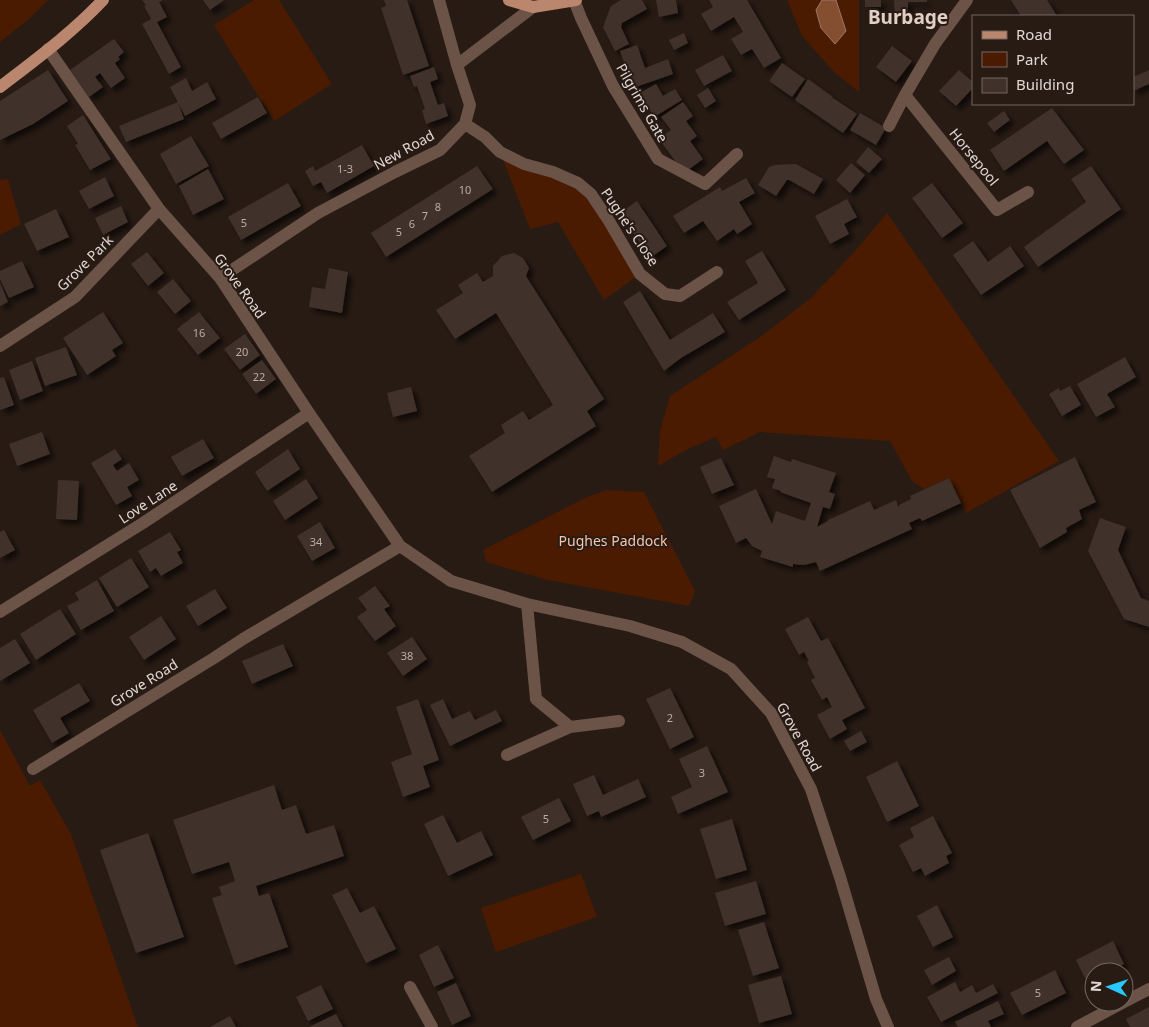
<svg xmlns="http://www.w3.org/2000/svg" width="1149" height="1027" viewBox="0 0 1149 1027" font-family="'Noto Sans',sans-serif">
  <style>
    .green { fill: #4a1b00 }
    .water { fill: #844e31; stroke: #a07762 }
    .building { fill: #40312a; filter: url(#shadow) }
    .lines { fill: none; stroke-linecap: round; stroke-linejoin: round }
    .minor { stroke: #6c5347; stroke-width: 12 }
    .major { stroke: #ba876e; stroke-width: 12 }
    .labels { text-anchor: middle; stroke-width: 4; stroke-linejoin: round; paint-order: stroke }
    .number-label { font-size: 11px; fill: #b9aea9 }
    .street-label { font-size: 14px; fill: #e1d7d3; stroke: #281b14 }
    .park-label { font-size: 14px; fill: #f8c4aa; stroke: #281b14 }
    .district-label { font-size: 19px; font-weight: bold; fill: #e1cec5; stroke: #281b14 }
  </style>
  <defs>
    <filter id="shadow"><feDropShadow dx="4.5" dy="4.5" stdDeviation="2.5" flood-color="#0009"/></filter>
  </defs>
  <rect width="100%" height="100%" fill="#281b14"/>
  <path class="green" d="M 0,0 L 48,0 L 29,19 L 0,42 Z
    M 254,0 L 279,0 L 332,84 L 274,121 L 214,25 Z
    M 787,0 L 859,0 L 859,92 L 835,73 L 802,36 Z
    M 503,160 L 527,171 L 578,183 L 640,274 L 604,300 L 558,222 L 530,229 Z
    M 8,179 L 21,224 L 0,235 L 0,180 Z
    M 887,213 L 1059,461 L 966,513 L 949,478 L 924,489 L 912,481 L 890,441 L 760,432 L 723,450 L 716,437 L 688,449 L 658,466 L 660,431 L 670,396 L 760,337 L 811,298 L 855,251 Z
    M 606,490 L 644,492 L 695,591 L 689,606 L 548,580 L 486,562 L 483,550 L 583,499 Z
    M 0,730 L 30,786 L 40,780 L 71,834 L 138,1027 L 0,1027 Z
    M 581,874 L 597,917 L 496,952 L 481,908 Z"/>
  <path class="water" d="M 822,0 L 836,0 L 846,31 L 835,44 L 821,28 L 816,10 Z"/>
  <path class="building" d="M 142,0 L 163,0 L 159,2 L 167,17 L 157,22 L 181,67 L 169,74 L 142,24 L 151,19 L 144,6 L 146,5 Z
    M 203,0 L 224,0 L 210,10 Z
    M 384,0 L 407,0 L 429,66 L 403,75 L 381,8 L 386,6 Z
    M 621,0 L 642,0 L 647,9 L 622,23 L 621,27 L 629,44 L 615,51 L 603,27 L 611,6 Z
    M 656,0 L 676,0 L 678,13 L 659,17 Z
    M 709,0 L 747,0 L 781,58 L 764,68 L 752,49 L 741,55 L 731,39 L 743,32 L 734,17 L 711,31 L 701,14 L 713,7 Z
    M 865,0 L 881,0 L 881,7 L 865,7 Z
    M 894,0 L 927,0 L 927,2 L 908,2 L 908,15 L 895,16 Z
    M 1011,0 L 1047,0 L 1057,16 L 1021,16 Z
    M 684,33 L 688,43 L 674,50 L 669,40 Z
    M 114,39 L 124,52 L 118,57 L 120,59 L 115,63 L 125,78 L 111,88 L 100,73 L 95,77 L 103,87 L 89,97 L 70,70 Z
    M 637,45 L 645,68 L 668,59 L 673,74 L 633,88 L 620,51 Z
    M 892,46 L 912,61 L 896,82 L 876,67 Z
    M 723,55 L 732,71 L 704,86 L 695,70 Z
    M 782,63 L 805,79 L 792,97 L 769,81 Z
    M 434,67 L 438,79 L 430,82 L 438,105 L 444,103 L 448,116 L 426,124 L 422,110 L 425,109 L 417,86 L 414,87 L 410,76 Z
    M 48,70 L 68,101 L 33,124 L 0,140 L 0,101 Z
    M 959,70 L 973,82 L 973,88 L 956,106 L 939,91 Z
    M 1149,70 L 1149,84 L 1133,91 L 1133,77 Z
    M 186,78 L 192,91 L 207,82 L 216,99 L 185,116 L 170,87 Z
    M 808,79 L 833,97 L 830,102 L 833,98 L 857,114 L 843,133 L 795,100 Z
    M 656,84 L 663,96 L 675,89 L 682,100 L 654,117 L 640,93 Z
    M 708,88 L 716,101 L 705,108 L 697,95 Z
    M 258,97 L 267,113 L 221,139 L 212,123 Z
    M 178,102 L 184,119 L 126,142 L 119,126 Z
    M 683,102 L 693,116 L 686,121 L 697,136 L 690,141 L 703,159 L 684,173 L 659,139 L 671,130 L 661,117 Z
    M 1052,108 L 1084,150 L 1064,164 L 1047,141 L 1004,171 L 990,150 Z
    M 1004,111 L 1010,120 L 994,132 L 987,123 Z
    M 860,113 L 886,128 L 876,145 L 850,130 Z
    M 83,115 L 111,159 L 90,170 L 75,145 L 78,144 L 67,126 Z
    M 191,136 L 209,166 L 176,184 L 160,154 Z
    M 362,145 L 374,166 L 327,193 L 321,182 L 313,186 L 305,171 L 313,166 L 315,171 Z
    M 868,147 L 882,159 L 869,173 L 856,162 Z
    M 851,163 L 865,175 L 850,193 L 836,180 Z
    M 796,164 L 823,179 L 814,194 L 789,180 L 787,180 L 776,196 L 758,185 L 769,167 L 775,165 Z
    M 477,166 L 493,189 L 386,257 L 371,233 Z
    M 1091,166 L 1121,209 L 1038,267 L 1024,247 L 1086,202 L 1071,179 Z
    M 208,169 L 224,199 L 193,215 L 179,186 Z
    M 105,177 L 114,196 L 89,209 L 79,191 Z
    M 746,178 L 755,193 L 739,202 L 752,224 L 737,234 L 734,229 L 717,241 L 703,221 L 684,233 L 673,216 L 720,187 L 722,191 Z
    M 288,183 L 301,206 L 241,240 L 228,217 Z
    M 932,183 L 963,223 L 942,238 L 912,198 Z
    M 847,199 L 857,217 L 844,224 L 849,234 L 830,244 L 815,216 Z
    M 637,201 L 667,246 L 650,258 L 620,213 Z
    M 121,206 L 128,222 L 103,235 L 95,218 Z
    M 56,209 L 69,237 L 37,251 L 24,224 Z
    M 973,241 L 988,262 L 1010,246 L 1024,266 L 981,295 L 953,255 Z
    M 762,251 L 786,290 L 739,320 L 727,302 L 758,283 L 745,261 Z
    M 147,252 L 164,273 L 148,286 L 131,264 Z
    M 514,253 L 523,258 L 529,268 L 526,276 L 604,399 L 587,411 L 596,426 L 492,492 L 469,456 L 505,433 L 501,425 L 523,411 L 529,420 L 553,405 L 496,313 L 455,339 L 436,310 L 463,293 L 458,285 L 477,273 L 483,282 L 493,276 L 493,266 L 502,256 Z
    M 22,261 L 34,287 L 9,298 L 0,279 L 0,271 Z
    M 329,268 L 348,272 L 342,313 L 309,307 L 312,287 L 325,289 Z
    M 173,279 L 191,301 L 175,314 L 157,292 Z
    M 0,283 L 8,302 L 0,306 Z
    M 640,291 L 670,340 L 713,313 L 725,332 L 681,358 L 664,371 L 623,302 Z
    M 103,312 L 123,343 L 112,350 L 116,356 L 87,375 L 63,338 Z
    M 199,312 L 220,338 L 198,355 L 177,329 Z
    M 245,334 L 260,355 L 240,370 L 224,349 Z
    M 66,347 L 77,375 L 45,386 L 35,358 Z
    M 1125,357 L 1136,377 L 1107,394 L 1115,407 L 1096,417 L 1077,384 Z
    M 262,360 L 276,379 L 256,394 L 242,374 Z
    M 32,361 L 43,391 L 20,400 L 9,370 Z
    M 4,377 L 14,405 L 0,410 L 0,378 Z
    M 1070,386 L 1081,405 L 1062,416 L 1049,394 L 1059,388 L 1060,391 Z
    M 411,387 L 417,411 L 393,417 L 387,393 Z
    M 42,432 L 50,454 L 17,466 L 9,444 Z
    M 203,439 L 214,458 L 182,476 L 171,457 Z
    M 115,449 L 122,459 L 113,465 L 117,471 L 129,463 L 139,480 L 127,487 L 132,496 L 116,505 L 91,463 Z
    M 288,449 L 300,469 L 267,491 L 255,472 Z
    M 774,456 L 791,462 L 792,459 L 836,473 L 829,492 L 835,494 L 830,509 L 823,507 L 817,527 L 828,521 L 828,520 L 870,501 L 874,510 L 896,500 L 898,506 L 900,506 L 899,505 L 911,499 L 910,496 L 949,478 L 961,503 L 922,521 L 920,518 L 909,523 L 912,529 L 820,571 L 816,562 L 804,565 L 793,564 L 793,567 L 760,557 L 762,551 L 752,546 L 746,538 L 736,543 L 719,506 L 756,489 L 772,524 L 776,511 L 805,521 L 811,503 L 780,492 L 781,491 L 772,488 L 775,479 L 767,477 Z
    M 1075,457 L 1096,502 L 1079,510 L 1082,519 L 1066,528 L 1067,532 L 1040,548 L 1010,490 Z
    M 721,458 L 734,485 L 712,494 L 700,467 Z
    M 306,479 L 318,498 L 285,520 L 273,501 Z
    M 58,480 L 79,481 L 77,520 L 56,519 Z
    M 1100,518 L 1126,527 L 1118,550 L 1141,598 L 1149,601 L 1149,627 L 1124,619 L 1088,551 Z
    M 320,522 L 335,548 L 312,561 L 297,536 Z
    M 4,530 L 15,550 L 0,558 L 0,532 Z
    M 170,532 L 181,550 L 177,552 L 183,563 L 161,576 L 156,568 L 150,572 L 138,551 Z
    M 131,558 L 149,587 L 117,607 L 99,578 Z
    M 97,580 L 114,611 L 81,630 L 67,606 L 79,600 L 75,593 Z
    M 375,586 L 390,606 L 384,609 L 396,626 L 375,641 L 357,617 L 367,610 L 358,598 Z
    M 215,589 L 227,608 L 198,626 L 186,606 Z
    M 60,609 L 76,634 L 36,660 L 20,634 Z
    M 161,616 L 176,639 L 144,660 L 129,637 Z
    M 808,617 L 821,641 L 828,638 L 865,708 L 842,720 L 847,729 L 830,739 L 817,715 L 832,707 L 827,697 L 822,700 L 811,680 L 815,678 L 807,662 L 809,661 L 804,652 L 799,655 L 785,629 Z
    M 412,637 L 427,659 L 403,676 L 387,653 Z
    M 15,639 L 30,663 L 0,681 L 0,648 Z
    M 283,644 L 293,666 L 252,684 L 242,661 Z
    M 79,683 L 90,701 L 60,718 L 69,733 L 52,743 L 33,710 Z
    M 670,688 L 694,737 L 670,749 L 646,699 Z
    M 418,699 L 439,760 L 423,766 L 430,787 L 403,797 L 391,762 L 412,754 L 396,707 Z
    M 443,699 L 452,719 L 470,711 L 475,720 L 496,710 L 502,721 L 450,746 L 430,705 Z
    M 861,731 L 867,742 L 850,751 L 844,741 Z
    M 707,746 L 728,792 L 678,814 L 671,797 L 692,787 L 679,759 Z
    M 897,761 L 919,806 L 887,822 L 866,777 Z
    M 594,775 L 603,795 L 638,779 L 646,797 L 601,817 L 599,811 L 587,816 L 573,784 Z
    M 274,785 L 282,810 L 296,805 L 306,834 L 334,825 L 344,856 L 256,886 L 259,896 L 269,893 L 288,947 L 235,965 L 212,898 L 222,895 L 219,887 L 235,881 L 229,862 L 192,874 L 173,820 Z
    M 559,798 L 571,821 L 533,840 L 521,817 Z
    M 443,815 L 457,843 L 481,831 L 493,855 L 448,876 L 424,824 Z
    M 933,816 L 952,853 L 946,856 L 949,863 L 925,876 L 921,868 L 913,872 L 899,845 L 914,837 L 910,828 Z
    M 732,819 L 747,870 L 716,879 L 700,829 Z
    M 148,833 L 184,937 L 136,953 L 100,850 Z
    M 756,881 L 766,914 L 725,926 L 715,893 Z
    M 347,888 L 360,913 L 374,906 L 396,949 L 366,963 L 332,895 Z
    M 937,905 L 953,937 L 933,947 L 917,916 Z
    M 764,922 L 779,968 L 753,976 L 738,930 Z
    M 1113,941 L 1124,964 L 1108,972 L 1094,972 L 1094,979 L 1087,982 L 1076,960 Z
    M 438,945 L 454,978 L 434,987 L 419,955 Z
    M 949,957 L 956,971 L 932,985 L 924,970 Z
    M 1055,970 L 1066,993 L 1022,1015 L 1010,993 Z
    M 781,976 L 792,1014 L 759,1023 L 748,985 Z
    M 955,982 L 960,992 L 972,985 L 976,993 L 993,984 L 998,993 L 941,1022 L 927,997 Z
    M 456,983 L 471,1016 L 452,1025 L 437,992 Z
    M 321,985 L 333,1009 L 308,1021 L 296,997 Z
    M 998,1001 L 1004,1014 L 988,1021 L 991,1027 L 958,1027 L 955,1022 Z
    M 1149,1007 L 1149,1027 L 1130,1027 L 1126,1019 Z
    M 336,1014 L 343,1027 L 309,1027 Z
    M 230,1016 L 236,1027 L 210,1027 Z"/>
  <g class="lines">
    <path class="minor" d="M 439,0 L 457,65
      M 574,0 L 581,18 L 613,86 L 658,159 L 705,184 L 737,154
      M 967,0 L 935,44 L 905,95 L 997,210 L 1028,192
      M 48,49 L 159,209 L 220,278 L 309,413 L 400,546 L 451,581 L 527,604 L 630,626 L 682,642 L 731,669 L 771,713 L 811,789 L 840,877 L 876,999 L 888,1027
      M 465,124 L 485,137 L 500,152 L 524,164 L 553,172 L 578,183 L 591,194 L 609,221 L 640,274 L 665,294 L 680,296 L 717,272
      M 889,126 L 905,95
      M 220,278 L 318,213 L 395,172 L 440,150 L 465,124 L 470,105 L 457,65 L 533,7
      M 0,346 L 75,297 L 159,209
      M 527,604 L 536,699 L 570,727 L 619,721
      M 0,612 L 143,523 L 309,413
      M 507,755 L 570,727
      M 33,769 L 214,658 L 243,639 L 400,546
      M 410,987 L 432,1027
      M 1124,1002 L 1149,989
      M 1077,1027 L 1124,1002"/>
    <path class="major" d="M 509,0 L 533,7 L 576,0
      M 0,87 C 35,60 72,33 103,0"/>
  </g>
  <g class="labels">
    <g class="number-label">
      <text x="345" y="173">1-3</text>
      <text x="465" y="194">10</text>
      <text x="438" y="211">8</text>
      <text x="425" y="220">7</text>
      <text x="244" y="227">5</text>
      <text x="412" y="228">6</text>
      <text x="399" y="236">5</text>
      <text x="199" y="337">16</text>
      <text x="242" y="356">20</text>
      <text x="259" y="381">22</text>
      <text x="316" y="546">34</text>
      <text x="407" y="660">38</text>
      <text x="670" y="722">2</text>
      <text x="702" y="777">3</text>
      <text x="546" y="823">5</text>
      <text x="1038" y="997">5</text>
    </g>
    <g class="street-label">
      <text transform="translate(642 103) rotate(60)" y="5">Pilgrims Gate</text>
      <text transform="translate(404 150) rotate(-29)" y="5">New Road</text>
      <text transform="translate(974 157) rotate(51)" y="5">Horsepool</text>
      <text transform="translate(630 227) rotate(56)" y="5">Pughe's Close</text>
      <text transform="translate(85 263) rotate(-45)" y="5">Grove Park</text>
      <text transform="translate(240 286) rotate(54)" y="5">Grove Road</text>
      <text transform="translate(148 502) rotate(-33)" y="5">Love Lane</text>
      <text transform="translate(144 683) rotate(-32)" y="5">Grove Road</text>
      <text transform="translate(799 737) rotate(61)" y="5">Grove Road</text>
    </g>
    <g class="park-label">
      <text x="613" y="546">Pughes Paddock</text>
    </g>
    <g class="district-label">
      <text x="908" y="24">Burbage</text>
    </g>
  </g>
  <rect x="972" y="15" width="162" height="90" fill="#281b14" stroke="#726660"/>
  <rect x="982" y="31" width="25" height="8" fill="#ba876e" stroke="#726660"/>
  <text x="1016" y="40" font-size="15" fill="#e1d7d3">Road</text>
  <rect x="982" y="52" width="25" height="15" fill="#4a1b00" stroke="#726660"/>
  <text x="1016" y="65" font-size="15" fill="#e1d7d3">Park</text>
  <rect x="982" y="78" width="25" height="15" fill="#40312a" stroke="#726660"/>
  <text x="1016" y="90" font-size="15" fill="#e1d7d3">Building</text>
  <g transform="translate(1109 987) rotate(273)"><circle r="24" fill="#281b14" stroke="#726660"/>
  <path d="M0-4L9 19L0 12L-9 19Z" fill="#28c8ff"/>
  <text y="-8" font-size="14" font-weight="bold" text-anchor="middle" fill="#e1d7d3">N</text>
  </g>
</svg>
